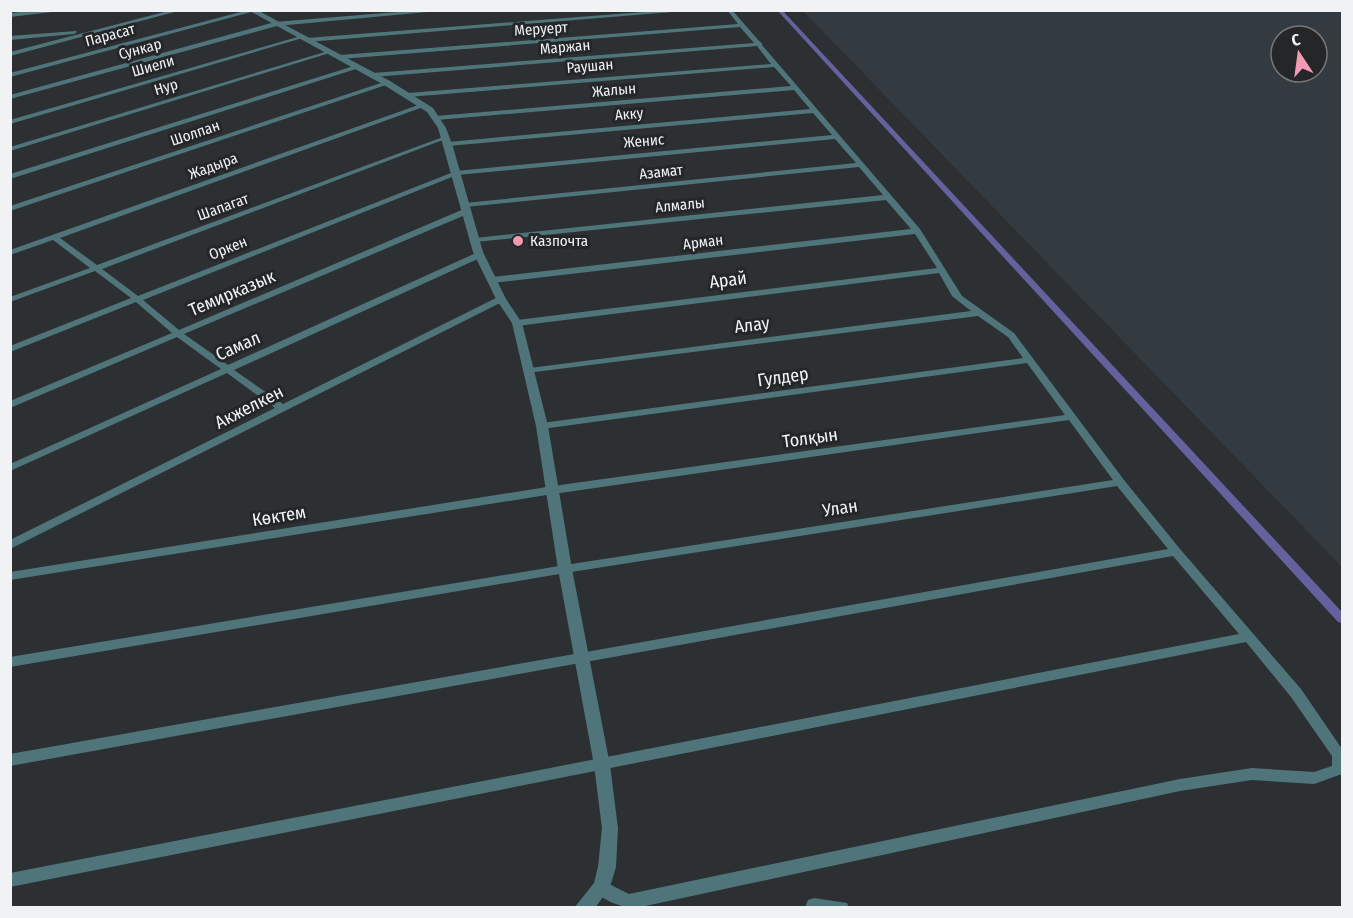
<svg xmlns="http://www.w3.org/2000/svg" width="1353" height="918" viewBox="0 0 1353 918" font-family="'Fira Sans Condensed',sans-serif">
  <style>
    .built { fill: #333b40; fill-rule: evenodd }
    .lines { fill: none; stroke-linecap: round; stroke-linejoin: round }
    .canal { fill: #65619f; fill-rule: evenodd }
    .minor { fill: #4f757a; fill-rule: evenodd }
    .tertiary { fill: #4f757a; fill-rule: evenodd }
    .poi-dot { fill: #f19ab1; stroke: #242628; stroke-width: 2 }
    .labels { text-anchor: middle; stroke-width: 6; stroke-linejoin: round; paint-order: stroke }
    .far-street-label { font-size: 15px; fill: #f0f2f3; stroke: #242628 }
    .far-poi-label { font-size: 15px; fill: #f0f2f3; stroke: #242628; text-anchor: start }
    .street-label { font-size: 18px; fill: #f0f2f3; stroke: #242628 }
  </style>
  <rect width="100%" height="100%" fill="#2d3032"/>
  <path class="built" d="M 803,11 L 1342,11 L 1342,567 ZM 1281,36 L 1317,36 L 1317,72 L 1281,72 Z"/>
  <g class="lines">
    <path class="canal" d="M 777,10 L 782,10 L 1342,612 L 1342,623 L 1338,622 Z"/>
    <path class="minor" d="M 43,10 L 69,10 L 10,17 L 10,13 Z
      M 172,10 L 182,10 L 10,56 L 10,52 Z
      M 248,10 L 255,11 L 10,77 L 10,73 Z
      M 421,10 L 449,10 L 277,26 L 10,99 L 10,95 L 275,22 Z
      M 668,10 L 697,10 L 307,42 L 304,40 L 307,38 Z
      M 727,10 L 732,10 L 760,42 L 762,43 L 762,45 L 920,229 L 962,296 L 1014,333 L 1124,480 L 1180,549 L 1301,689 L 1342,749 L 1342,774 L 1314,784 L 1252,780 L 1180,791 L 636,908 C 623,908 599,900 593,887 L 596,882 L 601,880 L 629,894 L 1180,779 L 1252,768 L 1314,772 L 1332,766 L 1332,756 L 1291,697 L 1246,642 L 10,887 L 10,873 L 1239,634 L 1173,556 L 10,766 L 10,754 L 1168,549 L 1117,486 L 565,573 L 10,667 L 10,657 L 565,565 L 1113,480 L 1069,420 L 553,494 L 10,580 L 10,572 L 553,486 L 1065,415 L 1027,363 L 542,429 L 538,428 L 537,426 L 538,424 L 542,423 L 1023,358 L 1008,337 L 978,316 L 527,373 L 525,371 L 527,369 L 530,368 L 971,311 L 952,296 L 939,273 L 517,326 L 513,323 L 517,320 L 937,268 L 915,234 L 492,283 L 488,280 L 492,277 L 911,229 L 886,200 L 475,242 L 471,240 L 475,238 L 883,195 L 859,167 L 465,207 L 461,205 L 465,203 L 856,163 L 835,139 L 457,175 L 143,300 L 179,330 L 464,209 L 470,209 L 470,213 L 184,334 L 228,365 L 476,253 L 482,253 L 482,257 L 234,370 L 283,404 L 498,297 L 504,297 L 504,301 L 10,549 L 10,540 L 275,408 L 227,373 L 10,471 L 10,464 L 221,369 L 177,337 L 10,408 L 10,401 L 172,333 L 136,302 L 10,352 L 10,346 L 131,298 L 95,271 L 10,302 L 10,297 L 90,268 L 53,240 L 10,255 L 10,250 L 424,103 L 427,105 L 426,106 L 60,238 L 97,265 L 443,137 L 448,138 L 102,269 L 138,296 L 456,171 L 832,135 L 813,113 L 448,146 L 445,144 L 448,142 L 810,109 L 794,90 L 436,120 L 433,118 L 436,116 L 791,86 L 774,67 L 408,97 L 405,95 L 408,93 L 771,64 L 757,46 L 373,77 L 370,75 L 373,73 L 754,43 L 740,27 L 340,59 L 337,57 L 340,55 L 738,24 Z
      M 76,31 L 77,32 L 74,34 L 10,40 L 10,36 Z
      M 301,36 L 306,37 L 10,124 L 10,120 Z
      M 328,51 L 333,52 L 10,151 L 10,147 Z
      M 357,65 L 359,66 L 359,68 L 10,179 L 10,174 Z
      M 387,81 L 389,82 L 389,84 L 10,211 L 10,206 Z
      M 814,898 L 847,903 L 849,908 L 807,908 L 806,905 L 808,900 Z"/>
    <path class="tertiary" d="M 248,10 L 257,10 L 390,81 L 433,108 L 446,128 L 453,147 L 483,252 L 506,299 L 522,323 L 548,426 L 572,569 L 610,765 L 618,828 L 616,867 L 610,887 L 595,908 L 574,908 L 594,883 L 598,867 L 602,828 L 594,765 L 558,569 L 536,426 L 512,323 L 496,299 L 473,252 L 438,128 L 427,112 L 384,85 Z"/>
  </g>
  <circle class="poi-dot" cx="518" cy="241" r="6"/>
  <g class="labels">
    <g class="far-street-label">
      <text transform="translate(541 29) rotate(-4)" y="5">Меруерт</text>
      <text transform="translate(110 35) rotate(-15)" y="5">Парасат</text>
      <text transform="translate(565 47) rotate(-5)" y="5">Маржан</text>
      <text transform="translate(140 49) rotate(-15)" y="5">Сункар</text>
      <text transform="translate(153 66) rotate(-16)" y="5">Шиели</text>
      <text transform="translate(590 66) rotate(-5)" y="5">Раушан</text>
      <text transform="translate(166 87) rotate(-17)" y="5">Нур</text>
      <text transform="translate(614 90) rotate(-5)" y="5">Жалын</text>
      <text transform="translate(629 114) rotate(-5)" y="5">Акку</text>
      <text transform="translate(195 133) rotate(-19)" y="5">Шолпан</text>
      <text transform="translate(644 141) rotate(-5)" y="5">Женис</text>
      <text transform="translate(213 166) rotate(-20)" y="5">Жадыра</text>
      <text transform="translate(661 172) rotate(-6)" y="5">Азамат</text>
      <text transform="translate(680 205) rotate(-6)" y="5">Алмалы</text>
      <text transform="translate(223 207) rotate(-20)" y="5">Шапагат</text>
      <text transform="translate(703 242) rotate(-7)" y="5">Арман</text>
      <text transform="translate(228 248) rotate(-22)" y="5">Оркен</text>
    </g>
    <g class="far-poi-label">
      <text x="530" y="246">Казпочта</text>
    </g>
    <g class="street-label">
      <text transform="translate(728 280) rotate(-7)" y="6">Арай</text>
      <text transform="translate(232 293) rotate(-23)" y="6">Темирказык</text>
      <text transform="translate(752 325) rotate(-7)" y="6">Алау</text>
      <text transform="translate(238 346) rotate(-24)" y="6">Самал</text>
      <text transform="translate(783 377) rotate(-8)" y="6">Гулдер</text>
      <text transform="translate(249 407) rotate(-27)" y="6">Акжелкен</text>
      <text transform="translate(810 438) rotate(-8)" y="6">Толқын</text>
      <text transform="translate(840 508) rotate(-9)" y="6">Улан</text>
      <text transform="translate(279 516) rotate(-9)" y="6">Көктем</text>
    </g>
  </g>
  <rect width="1353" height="918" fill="none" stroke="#f0f2f3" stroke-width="24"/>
  <g transform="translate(1299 54) rotate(347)"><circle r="28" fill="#242628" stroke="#767879" stroke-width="1.5"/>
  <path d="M0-4.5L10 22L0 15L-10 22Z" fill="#f19ab1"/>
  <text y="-9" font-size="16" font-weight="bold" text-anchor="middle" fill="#f0f2f3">С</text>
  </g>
</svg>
